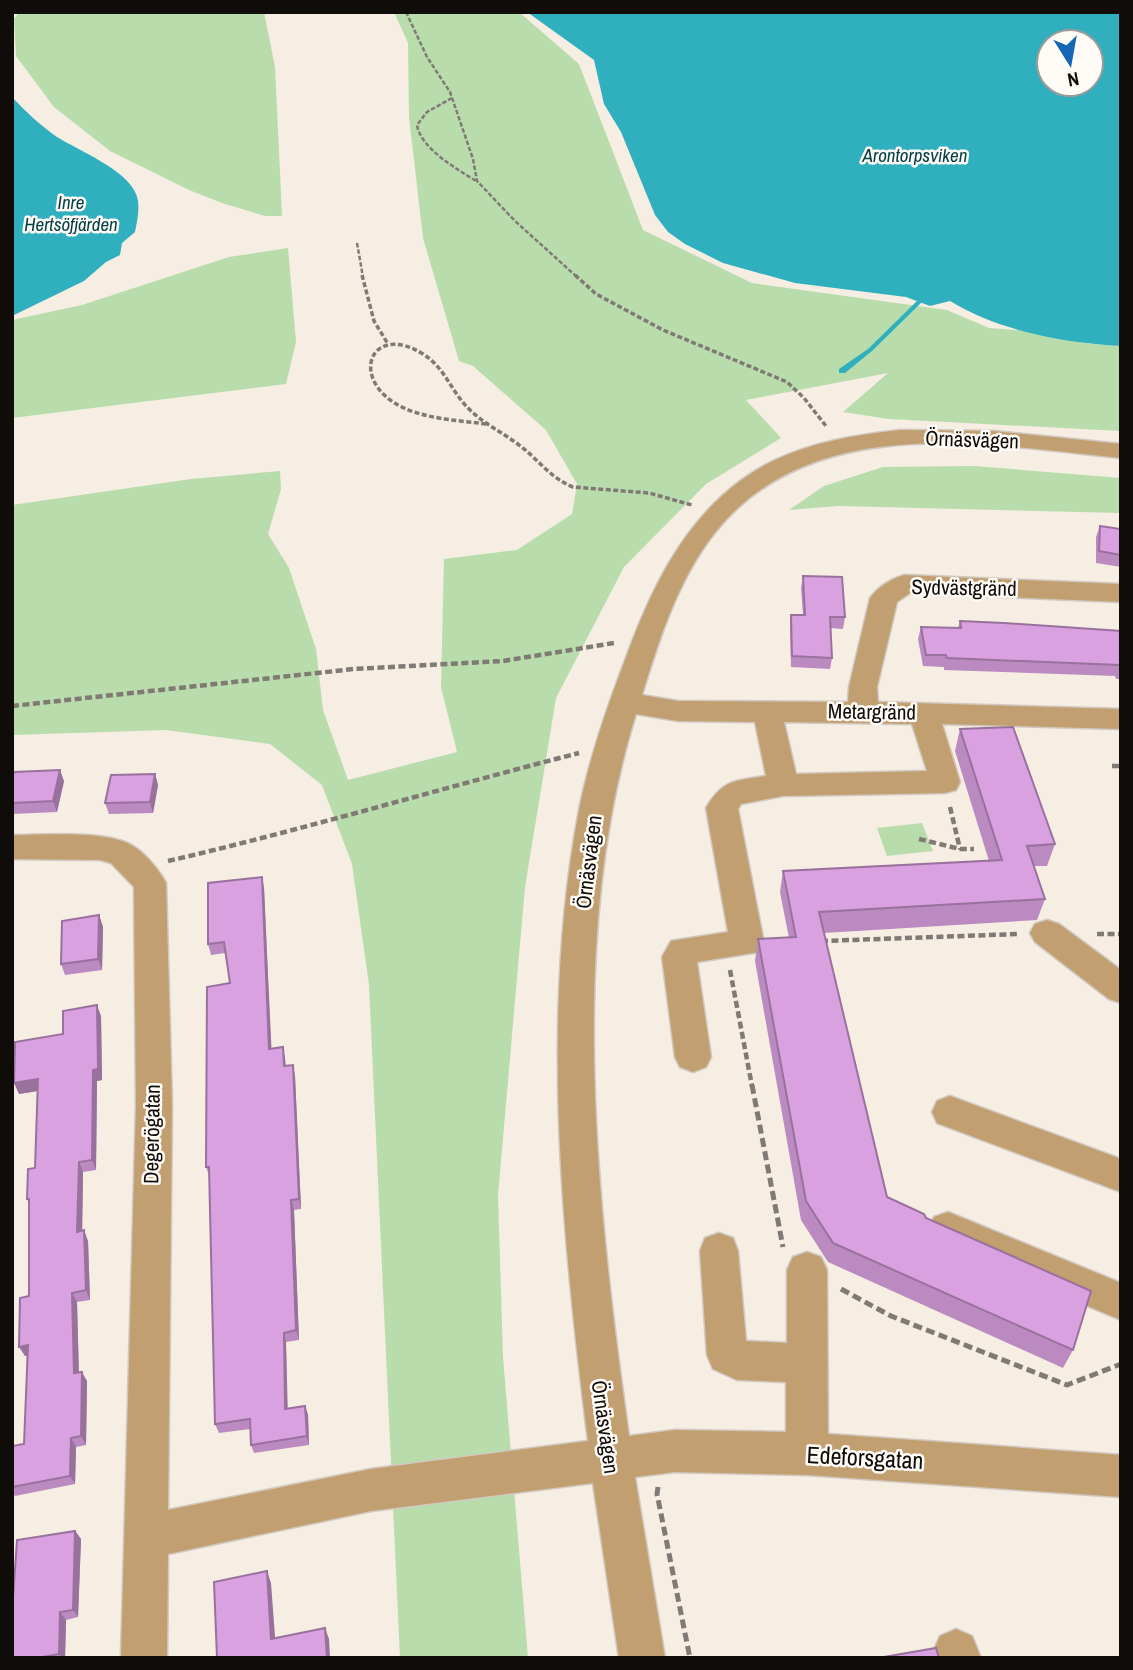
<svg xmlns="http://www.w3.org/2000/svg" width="1133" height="1670" viewBox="0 0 1133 1670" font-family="'Archivo Narrow',sans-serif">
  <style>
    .green { fill: #b9dcac }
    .water { fill: #30b0bf; fill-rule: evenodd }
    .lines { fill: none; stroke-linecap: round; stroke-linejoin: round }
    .stream { fill: #30b0bf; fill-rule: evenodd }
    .minor-casing { stroke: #d1c9c0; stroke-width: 3 }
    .path-far3 { stroke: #807a74; stroke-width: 2.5; stroke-dasharray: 4.5 2; stroke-linecap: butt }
    .path-far2 { stroke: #807a74; stroke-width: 3.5; stroke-dasharray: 5 2.5; stroke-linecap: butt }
    .path-far1 { stroke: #807a74; stroke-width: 4.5; stroke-dasharray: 7 3.5; stroke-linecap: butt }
    .path { stroke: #807a74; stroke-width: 5; stroke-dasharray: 9 4.5; stroke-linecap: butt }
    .minor { fill: #c29f70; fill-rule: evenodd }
    .wall { fill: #bb8ac1 }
    .shaded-wall { fill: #99719d }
    .building { fill: #daa1e0; stroke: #99719d; stroke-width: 2 }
    .labels { text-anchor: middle; stroke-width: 5; stroke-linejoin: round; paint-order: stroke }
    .far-water-label { font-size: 19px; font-style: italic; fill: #064047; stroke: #fffbf7 }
    .street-label { font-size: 21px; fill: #0f0c09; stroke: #fffbf7 }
    .near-street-label { font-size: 24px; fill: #0f0c09; stroke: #fffbf7 }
  </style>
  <rect width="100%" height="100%" fill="#f6ede3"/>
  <path class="green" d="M 19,12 L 264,12 L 275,67 L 282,216 L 265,216 L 222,203 L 189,190 L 110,151 L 54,107 L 16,56 L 14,19 Z
    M 394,12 L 519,12 L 579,64 L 643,230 L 752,283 L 947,310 L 989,328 L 1019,330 L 1091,344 L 1121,346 L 1121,431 L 889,419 L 843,412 L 888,373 L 746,400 L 781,438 L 706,484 L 624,567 L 556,698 L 525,887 L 498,1195 L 503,1357 L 528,1658 L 400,1658 L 369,985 L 352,864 L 322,785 L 270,744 L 166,730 L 12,735 L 12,505 L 191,479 L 280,471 L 281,489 L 268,534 L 289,568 L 316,649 L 323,710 L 348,780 L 457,752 L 441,687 L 444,559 L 517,550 L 572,514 L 577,484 L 546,430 L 473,366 L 459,361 L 423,238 L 409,117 L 408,43 Z
    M 288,248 L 296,342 L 286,384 L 12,418 L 12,320 L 82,305 L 229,257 Z
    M 974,466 L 1121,478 L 1121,513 L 838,506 L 789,510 L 824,486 L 883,467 Z
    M 922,823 L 933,851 L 887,856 L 877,828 Z"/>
  <path class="water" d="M 527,12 L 1121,12 L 1121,346 C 1064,343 999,331 950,301 L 930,306 L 906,297 L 795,283 L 723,263 L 685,244 L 668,232 L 655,215 L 621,132 L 604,104 L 594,60 ZM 1049,42 L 1091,42 L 1091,84 L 1049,84 Z
    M 12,97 C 26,112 40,125 57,137 C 78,150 127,170 136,194 C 141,205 137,221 135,232 L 122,243 L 120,255 L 106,262 L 84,281 L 12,316 Z"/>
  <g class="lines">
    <path class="stream" d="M 917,301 L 922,302 L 872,351 L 845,373 L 839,373 L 839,369 L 868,349 Z"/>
    <defs>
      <path id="minor" d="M 901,430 L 993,431 L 1121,444 L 1121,458 C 985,444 809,411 713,535 C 677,582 659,640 642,695 L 678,701 L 848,702 L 849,687 L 870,598 C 878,587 891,579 904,575 L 1121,584 L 1121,602 L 910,593 L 897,602 L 877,687 L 878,702 L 1121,709 L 1121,729 L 942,724 L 960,782 L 956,790 L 945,793 L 783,796 L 741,804 L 738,809 L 764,943 L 759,952 L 697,962 L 711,1057 L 706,1067 L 693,1072 L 680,1067 L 675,1057 L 662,957 L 671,941 L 728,932 L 706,808 C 723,779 735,781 766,776 L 755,722 L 678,721 L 636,714 C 566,936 597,1208 629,1436 L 675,1430 L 786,1432 L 786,1382 L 737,1380 L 713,1369 L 707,1355 L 700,1251 L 705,1238 L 719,1233 L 733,1238 L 738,1251 L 746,1341 L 787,1343 L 787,1270 L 793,1257 L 807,1252 L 821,1257 L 827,1270 L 828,1434 L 1121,1455 L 1121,1497 L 807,1475 L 675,1472 L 635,1477 L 665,1658 L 619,1658 L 593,1483 L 371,1511 L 168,1554 L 167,1658 L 121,1658 L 136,1105 L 134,887 L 111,863 L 100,860 L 12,859 L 12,835 C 43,835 108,830 133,846 C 145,853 160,871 166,883 L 172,1105 L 168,1510 L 371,1469 L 588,1441 C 562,1236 540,1014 579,810 C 589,760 606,710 624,663 C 649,594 680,526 740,481 C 787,446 845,436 901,430 ZM 784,722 L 912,724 L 927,771 L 796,774 Z
        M 1047,920 L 1059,924 L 1121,970 L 1121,1003 L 1109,999 L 1035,942 L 1030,933 L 1035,924 Z
        M 950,1096 L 1121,1159 L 1121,1192 L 937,1123 L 932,1112 L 937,1101 Z
        M 948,1212 L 1121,1283 L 1121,1320 L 934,1241 L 929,1229 L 934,1217 Z
        M 956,1629 L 972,1636 L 981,1658 L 935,1658 L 933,1652 L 940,1636 Z"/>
    </defs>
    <use href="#minor" class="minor-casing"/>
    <path class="path-far3" d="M 406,12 L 427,57 L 450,92 L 473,159 L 477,181 L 515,221 L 577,277
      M 452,98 L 427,112 L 417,125 C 421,149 457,169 476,181
      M 357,243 L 363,277"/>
    <path class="path-far2" d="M 362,275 L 374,321 L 388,344
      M 575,275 L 596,294 L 663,330 L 787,382 L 804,398 L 826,426
      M 486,424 C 456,420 419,419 393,402 C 350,373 374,323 423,354 C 445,368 450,389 467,407 C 482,423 502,432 519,445 C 538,459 550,478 573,487 L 649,493 L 692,505"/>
    <path class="path-far1" d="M 12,706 L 354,669 L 503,661 L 614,643
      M 1112,766 L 1121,766
      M 950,807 L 960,849
      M 919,839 L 960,849 L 974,849
      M 168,861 C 306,829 442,788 579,753
      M 1097,934 L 1121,934
      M 821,941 L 1018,934
      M 730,970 L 752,1086"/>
    <path class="path" d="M 752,1085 L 783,1247
      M 841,1289 L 891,1316 L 1067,1385 L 1121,1364
      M 658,1487 L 657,1494 L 690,1658"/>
    <use href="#minor" class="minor"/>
  </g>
  <path class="wall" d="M 1100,526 L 1121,529 L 1121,567 L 1096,563 L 1096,537 Z
    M 803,576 L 845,617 L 843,629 L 830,628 L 832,658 L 830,669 L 791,667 L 790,626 L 791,615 L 803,615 L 801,588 Z
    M 960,621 L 1121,631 L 1121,679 L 1116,679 L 1115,676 L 944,670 L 944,667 L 923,666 L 918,639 L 921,627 L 958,628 Z
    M 960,729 L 1055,844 L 1047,866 L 1034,866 L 1045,899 L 1037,920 L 824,933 L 887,1197 L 926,1218 L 1073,1350 L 1063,1368 L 828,1262 L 801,1220 L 755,961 L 758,939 L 789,938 L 780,892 L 783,871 L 989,861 L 955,751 Z
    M 155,774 L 158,785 L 153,813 L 109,814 L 105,803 Z
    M 12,779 L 64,781 L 57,812 L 12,814 Z
    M 264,888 L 271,1049 L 283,1047 L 286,1066 L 295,1076 L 301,1209 L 294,1210 L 299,1340 L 286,1342 L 287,1409 L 305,1406 L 308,1415 L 309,1445 L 254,1453 L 251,1445 L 250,1429 L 219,1433 L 215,1424 L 210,1178 L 206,1167 L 230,983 L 225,953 L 211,955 L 208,944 Z
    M 99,915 L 103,927 L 102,970 L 65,975 L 61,964 Z
    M 101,1016 L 102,1080 L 97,1081 L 96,1170 L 83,1172 L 82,1231 L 88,1241 L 90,1300 L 77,1302 L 79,1372 L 87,1381 L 86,1445 L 76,1447 L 75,1484 L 15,1496 L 12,1491 L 12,1446 L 24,1444 L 27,1356 L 25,1356 L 29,1296 L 29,1204 L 27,1199 L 35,1168 L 38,1091 L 19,1094 L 63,1034 Z
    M 75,1531 L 81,1539 L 78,1617 L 66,1620 L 65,1658 L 12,1658 Z"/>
  <path class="shaded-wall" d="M 60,770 L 64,781 L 57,812 L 53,801 Z
    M 155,774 L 158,785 L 153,813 L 150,802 Z
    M 262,877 L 264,888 L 272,1060 L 269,1049 Z
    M 99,915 L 103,927 L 102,970 L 98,959 Z
    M 97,1005 L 101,1016 L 102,1080 L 97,1081 L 96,1170 L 92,1160 L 93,1070 Z
    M 283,1047 L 285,1058 L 286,1077 L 284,1066 Z
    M 293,1065 L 295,1076 L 301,1209 L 299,1199 Z
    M 38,1079 L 43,1090 L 19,1094 L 14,1083 Z
    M 79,1162 L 83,1172 L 82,1242 L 77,1232 Z
    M 291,1200 L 294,1210 L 299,1340 L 296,1330 Z
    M 84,1230 L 88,1241 L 90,1300 L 86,1290 Z
    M 72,1293 L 77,1302 L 79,1382 L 74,1373 Z
    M 284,1333 L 286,1342 L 288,1419 L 285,1409 Z
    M 28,1345 L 33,1354 L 25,1356 L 19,1347 Z
    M 82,1372 L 87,1381 L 86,1445 L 81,1436 Z
    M 305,1406 L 308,1415 L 309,1445 L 307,1436 Z
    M 71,1438 L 76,1447 L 75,1484 L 70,1476 Z
    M 75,1531 L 81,1539 L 78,1617 L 73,1610 Z
    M 267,1571 L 271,1583 L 276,1650 L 271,1639 Z
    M 60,1612 L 66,1620 L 65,1658 L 62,1658 L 59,1654 Z
    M 325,1628 L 329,1639 L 330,1658 L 327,1658 Z"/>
  <path class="building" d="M 1100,526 L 1121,529 L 1121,555 L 1099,551 Z
    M 803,576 L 842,577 L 845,617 L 830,617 L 832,658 L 792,656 L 791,615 L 805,615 Z
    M 960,621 L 1004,623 L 1121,631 L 1121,667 L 1119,665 L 947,658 L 946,655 L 926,655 L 921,627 L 961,628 Z
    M 1013,727 L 1055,844 L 1027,846 L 1045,899 L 819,912 L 887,1197 L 924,1214 L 926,1218 L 1091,1291 L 1073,1350 L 833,1243 L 806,1201 L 758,939 L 796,937 L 783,871 L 1002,860 L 960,729 Z
    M 60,770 L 53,801 L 12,803 L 12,779 L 14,772 Z
    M 155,774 L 150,802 L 105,803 L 111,775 Z
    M 262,877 L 269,1049 L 283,1047 L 284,1066 L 293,1065 L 299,1199 L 291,1200 L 296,1330 L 284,1333 L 285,1409 L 305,1406 L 307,1436 L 251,1445 L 250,1419 L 215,1424 L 209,1167 L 206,1167 L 207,987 L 230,983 L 224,942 L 208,944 L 208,883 Z
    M 99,915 L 98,959 L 61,964 L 62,921 Z
    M 97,1005 L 98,1069 L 93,1070 L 92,1160 L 79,1162 L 77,1232 L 84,1230 L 86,1290 L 72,1293 L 74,1373 L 82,1372 L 81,1436 L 71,1438 L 70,1476 L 12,1487 L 12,1446 L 24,1444 L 28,1345 L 19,1347 L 20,1298 L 29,1296 L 29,1199 L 27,1199 L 28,1169 L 35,1168 L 38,1079 L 14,1083 L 15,1042 L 63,1034 L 63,1011 Z
    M 75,1531 L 73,1610 L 60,1612 L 59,1654 L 37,1658 L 12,1658 L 12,1612 L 17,1540 Z
    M 267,1571 L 271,1639 L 325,1628 L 327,1658 L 217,1658 L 214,1582 Z
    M 936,1648 L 939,1658 L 878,1658 Z"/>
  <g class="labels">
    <g class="far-water-label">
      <text x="915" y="162">Arontorpsviken</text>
      <text x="71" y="209">Inre<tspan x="71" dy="22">Hertsöfjärden</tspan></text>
    </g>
    <g class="street-label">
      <text transform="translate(972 440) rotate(2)" y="7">Örnäsvägen</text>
      <text transform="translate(964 588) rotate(1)" y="7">Sydvästgränd</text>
      <text transform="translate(872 712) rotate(1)" y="7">Metargränd</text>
      <text transform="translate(589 862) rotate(-83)" y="7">Örnäsvägen</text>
      <text transform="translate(152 1134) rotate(-89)" y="7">Degerögatan</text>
      <text transform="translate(605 1427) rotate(82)" y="7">Örnäsvägen</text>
    </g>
    <g class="near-street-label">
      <text transform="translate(865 1458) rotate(3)" y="8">Edeforsgatan</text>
    </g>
  </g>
  <rect width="1133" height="1670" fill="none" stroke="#0f0c09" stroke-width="28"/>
  <g transform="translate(1070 63) rotate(169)"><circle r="33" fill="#fffbf7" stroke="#9f9b98" stroke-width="2"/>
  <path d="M0-5L12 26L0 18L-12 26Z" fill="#1567b5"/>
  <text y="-10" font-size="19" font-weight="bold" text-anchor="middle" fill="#0f0c09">N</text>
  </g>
</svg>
